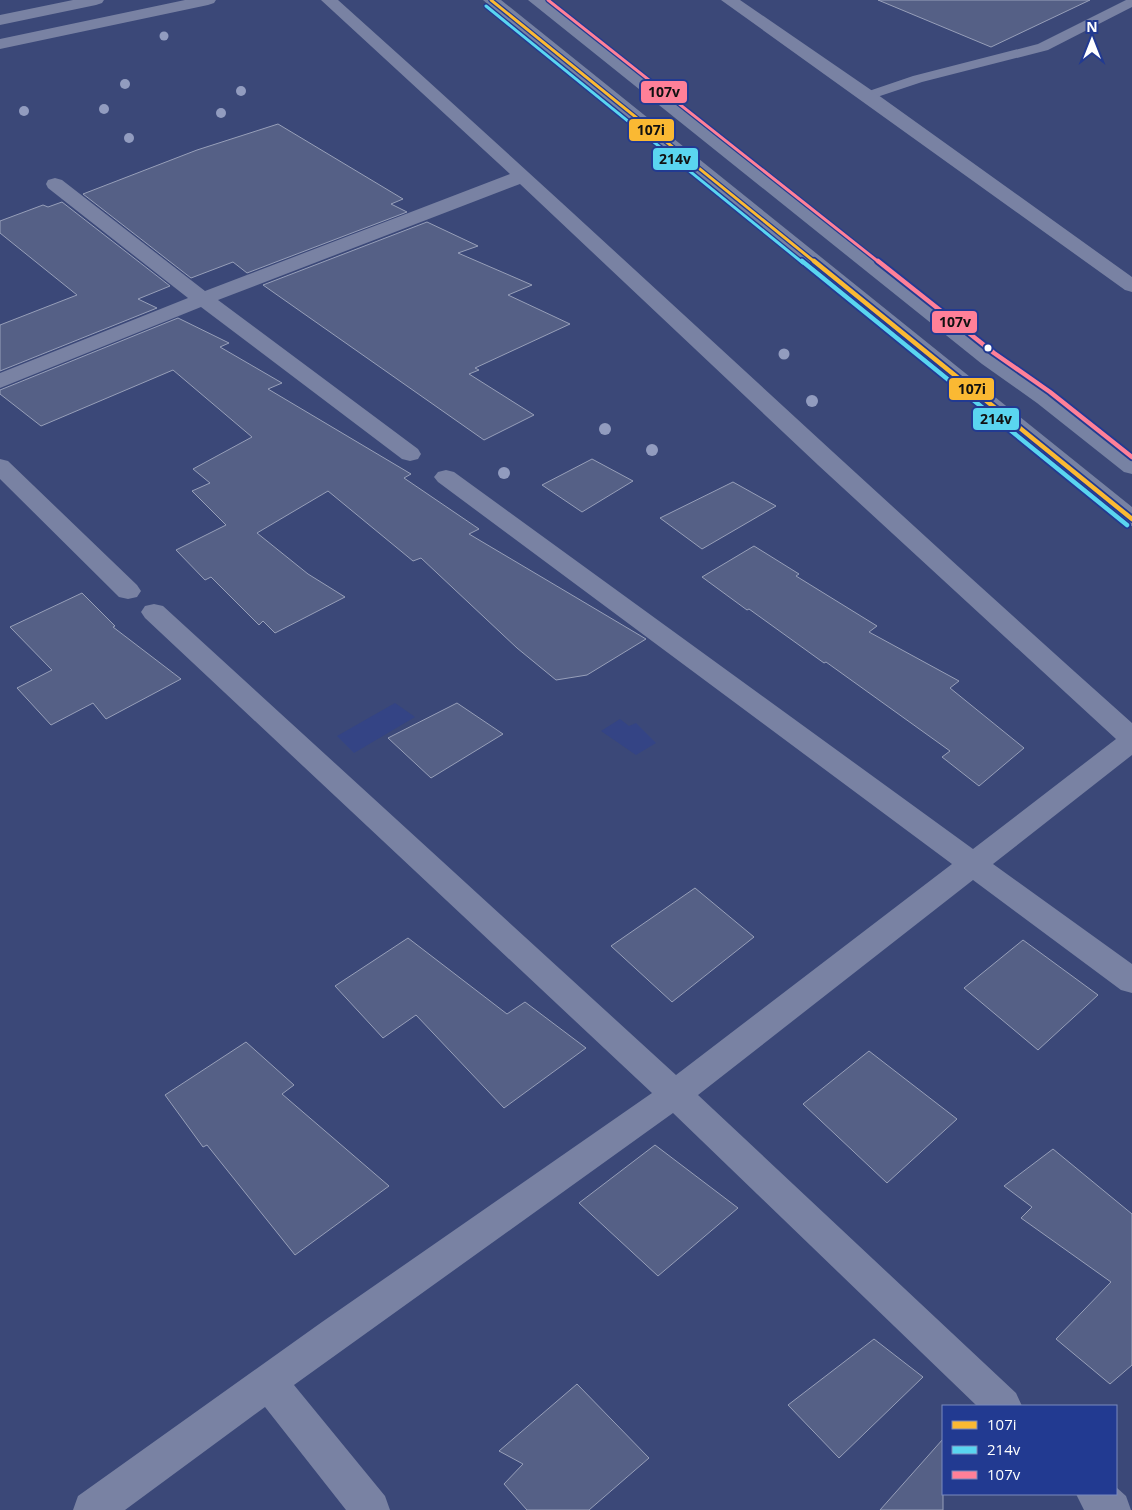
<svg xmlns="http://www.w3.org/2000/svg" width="1132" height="1510" viewBox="0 0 1132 1510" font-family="'Open Sans',sans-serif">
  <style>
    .water { fill: #344485 }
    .building { fill: #556086; stroke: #979fb9 }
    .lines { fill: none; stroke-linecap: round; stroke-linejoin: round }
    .lane { fill: #7982a3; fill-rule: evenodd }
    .street { fill: #7982a3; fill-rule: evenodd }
    .highway { fill: #7782a3; fill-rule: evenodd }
    .bus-1-far1-casing { stroke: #223a91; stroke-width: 5.5 }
    .bus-1-casing { stroke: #223a91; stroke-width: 8 }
    .bus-2-far1-casing { stroke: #223a91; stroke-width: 5.5 }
    .bus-2-casing { stroke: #223a91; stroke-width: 8 }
    .bus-3-far1-casing { stroke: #223a91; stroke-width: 5.5 }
    .bus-3-casing { stroke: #223a91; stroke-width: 8 }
    .bus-1-far1 { stroke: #fab933; stroke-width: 3 }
    .bus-1 { stroke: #fab933; stroke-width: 4.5 }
    .bus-2-far1 { stroke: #5ad5f0; stroke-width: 3 }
    .bus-2 { stroke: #5ad5f0; stroke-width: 4.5 }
    .bus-3-far1 { stroke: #ff8098; stroke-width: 3 }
    .bus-3 { stroke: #ff8098; stroke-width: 4.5 }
    .tree { fill: #929cbf }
    .bus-dot { fill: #fff; stroke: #223a91; stroke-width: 2 }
    .line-badge { stroke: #223a91; stroke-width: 2 }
    .pale-badge-label { font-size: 14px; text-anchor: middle; font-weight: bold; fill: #111 }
  </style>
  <rect width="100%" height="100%" fill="#3b4878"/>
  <path class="water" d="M 395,703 L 415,717 L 354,753 L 337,736 Z
    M 620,719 L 629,726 L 636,723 L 656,743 L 636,755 L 601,731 Z"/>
  <path class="building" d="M 878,0 L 1090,0 L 991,47 Z
    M 278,124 L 403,199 L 391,204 L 407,212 L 247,273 L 233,262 L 191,278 L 83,194 L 197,150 Z
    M 62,202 L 170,286 L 138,299 L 157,308 L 0,371 L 0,325 L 77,295 L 0,233 L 0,221 L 43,205 L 48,207 Z
    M 427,222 L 478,246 L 458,253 L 532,285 L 508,295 L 570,324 L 475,368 L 479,370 L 469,374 L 534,415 L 484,440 L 263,285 Z
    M 178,318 L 229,343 L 220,347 L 282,383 L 268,389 L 411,474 L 404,478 L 479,529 L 469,534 L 646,639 L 587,675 L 556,680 L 517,648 L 421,558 L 413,561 L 328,491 L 257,533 L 308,574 L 345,597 L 275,633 L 263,621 L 259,625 L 211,577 L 205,580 L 176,550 L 226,525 L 192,491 L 210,483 L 193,469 L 252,437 L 173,370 L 41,426 L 0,394 L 0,390 Z
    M 592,459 L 633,481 L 582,512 L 542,485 Z
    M 733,482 L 776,506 L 702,549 L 660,518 Z
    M 754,546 L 799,574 L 796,576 L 877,626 L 869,632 L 959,681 L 950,688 L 1024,748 L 979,786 L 942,757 L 950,751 L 826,662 L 824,663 L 749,609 L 747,610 L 702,577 Z
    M 82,593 L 115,626 L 113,627 L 181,679 L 106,719 L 93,703 L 51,725 L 17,688 L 52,670 L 10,627 Z
    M 457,703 L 503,734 L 431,778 L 388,738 Z
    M 695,888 L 754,937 L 672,1002 L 611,946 Z
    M 408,938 L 507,1014 L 525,1002 L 586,1048 L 504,1108 L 416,1015 L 383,1038 L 335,986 Z
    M 1023,940 L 1098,995 L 1038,1050 L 964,988 Z
    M 246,1042 L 294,1085 L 282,1094 L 389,1186 L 295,1255 L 207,1145 L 203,1147 L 165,1095 Z
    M 869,1051 L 957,1119 L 887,1183 L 803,1104 Z
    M 655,1145 L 738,1208 L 658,1276 L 579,1203 Z
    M 1053,1149 L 1132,1214 L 1132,1365 L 1110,1384 L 1056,1339 L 1111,1282 L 1021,1218 L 1032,1207 L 1004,1186 Z
    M 874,1339 L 923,1377 L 839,1458 L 788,1405 Z
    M 577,1384 L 649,1458 L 589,1510 L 527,1510 L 504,1484 L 523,1464 L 499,1451 Z
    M 943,1439 L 943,1510 L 880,1510 Z"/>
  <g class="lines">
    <path class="lane" d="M 1126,0 L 1132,0 L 1132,7 L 1048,50 L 922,82 L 868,100 L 861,96 L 863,93 L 913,76 L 1038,44 Z"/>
    <path class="street" d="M 73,0 L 104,0 L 102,3 L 96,5 L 0,25 L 0,15 Z
      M 185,0 L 216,0 L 214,3 L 208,5 L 0,49 L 0,39 Z
      M 321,0 L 338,0 C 605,239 865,485 1132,723 L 1132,755 L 993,864 L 1132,964 L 1132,993 L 1121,990 L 973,880 L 698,1095 L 1016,1393 L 1022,1406 L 977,1406 L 673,1113 L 294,1385 L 385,1496 L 390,1510 L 346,1510 L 265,1407 L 125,1510 L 73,1510 L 78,1496 L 322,1322 L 652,1093 L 145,618 L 141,612 L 145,606 L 154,604 L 163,606 L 676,1075 L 952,864 L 438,482 L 434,477 L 438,472 L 446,470 L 454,472 L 973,849 L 1116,739 L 818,465 L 520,184 L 218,300 L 418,449 L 421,454 L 418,459 L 410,461 L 402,459 L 201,307 L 0,388 L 0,373 L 188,298 L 48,188 L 46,184 L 48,180 L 55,178 L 62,180 L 205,291 L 510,174 Z
      M 721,0 L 740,0 L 874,92 L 1132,277 L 1132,292 L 1125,290 Z
      M 0,459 L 8,461 L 137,585 L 141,591 L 137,597 L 128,599 L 119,597 L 0,479 Z
      M 1116,1487 L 1126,1496 L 1131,1510 L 1084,1510 L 1076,1494 L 1116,1494 Z"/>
    <path class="highway" d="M 483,0 L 501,0 L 1132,507 L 1132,526 L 1124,524 L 644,134 Z
      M 528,0 L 546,0 L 998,354 L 1053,393 L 1132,456 L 1132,474 L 1124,472 L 1037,403 L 982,364 Z"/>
    <defs>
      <path id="bus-1-far1" d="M 491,0 L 816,263"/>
      <path id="bus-1" d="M 814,261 L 1132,519"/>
      <path id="bus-2-far1" d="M 486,6 L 803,263"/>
      <path id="bus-2" d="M 802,261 L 1127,525"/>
      <path id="bus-3-far1" d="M 548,0 L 880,263"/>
      <path id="bus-3" d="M 878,261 L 994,353 L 1050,392 L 1132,457"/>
    </defs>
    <use href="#bus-1-far1" class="bus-1-far1-casing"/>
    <use href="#bus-1" class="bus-1-casing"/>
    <use href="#bus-2-far1" class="bus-2-far1-casing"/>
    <use href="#bus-2" class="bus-2-casing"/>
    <use href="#bus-3-far1" class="bus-3-far1-casing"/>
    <use href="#bus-3" class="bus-3-casing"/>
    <use href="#bus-1-far1" class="bus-1-far1"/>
    <use href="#bus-1" class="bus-1"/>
    <use href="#bus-2-far1" class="bus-2-far1"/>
    <use href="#bus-2" class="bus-2"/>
    <use href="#bus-3-far1" class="bus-3-far1"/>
    <use href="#bus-3" class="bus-3"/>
  </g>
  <g class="tree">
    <circle cx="164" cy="36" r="4.5"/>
    <circle cx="125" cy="84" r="5"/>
    <circle cx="241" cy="91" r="5"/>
    <circle cx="104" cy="109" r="5"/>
    <circle cx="24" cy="111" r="5"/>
    <circle cx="221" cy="113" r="5"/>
    <circle cx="129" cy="138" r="5"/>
    <circle cx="784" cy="354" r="5.5"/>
    <circle cx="812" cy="401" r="6"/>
    <circle cx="605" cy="429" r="6"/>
    <circle cx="652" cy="450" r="6"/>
    <circle cx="504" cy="473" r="6"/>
  </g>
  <circle class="bus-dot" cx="988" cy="348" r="4.5"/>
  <g class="line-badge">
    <rect x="640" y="80" width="48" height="24" rx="5" fill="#ff8098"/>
    <rect x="628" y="118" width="47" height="24" rx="5" fill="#fab933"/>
    <rect x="652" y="147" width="47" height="24" rx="5" fill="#5ad5f0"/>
    <rect x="931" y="310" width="47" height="24" rx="5" fill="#ff8098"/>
    <rect x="948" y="377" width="47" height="24" rx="5" fill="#fab933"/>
    <rect x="972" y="407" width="48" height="24" rx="5" fill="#5ad5f0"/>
  </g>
  <g class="pale-badge-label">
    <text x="664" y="97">107v</text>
    <text x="651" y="135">107i</text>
    <text x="675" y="164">214v</text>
    <text x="955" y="327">107v</text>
    <text x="972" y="394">107i</text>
    <text x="996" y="424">214v</text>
  </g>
  <rect x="942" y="1405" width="175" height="90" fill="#223a91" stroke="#7a89bd"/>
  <rect x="952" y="1421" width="25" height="8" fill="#fab933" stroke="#7a89bd"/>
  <text x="987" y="1430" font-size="15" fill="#ffffff">107i</text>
  <rect x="952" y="1446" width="25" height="8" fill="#5ad5f0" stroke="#7a89bd"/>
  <text x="987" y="1455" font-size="15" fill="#ffffff">214v</text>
  <rect x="952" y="1471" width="25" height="8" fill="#ff8098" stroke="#7a89bd"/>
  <text x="987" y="1480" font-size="15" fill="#ffffff">107v</text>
  <g transform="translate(1092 40)" stroke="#223a91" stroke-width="4" paint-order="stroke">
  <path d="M0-4L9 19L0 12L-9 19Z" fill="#ffffff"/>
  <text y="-8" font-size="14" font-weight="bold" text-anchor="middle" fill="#ffffff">N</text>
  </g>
</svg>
